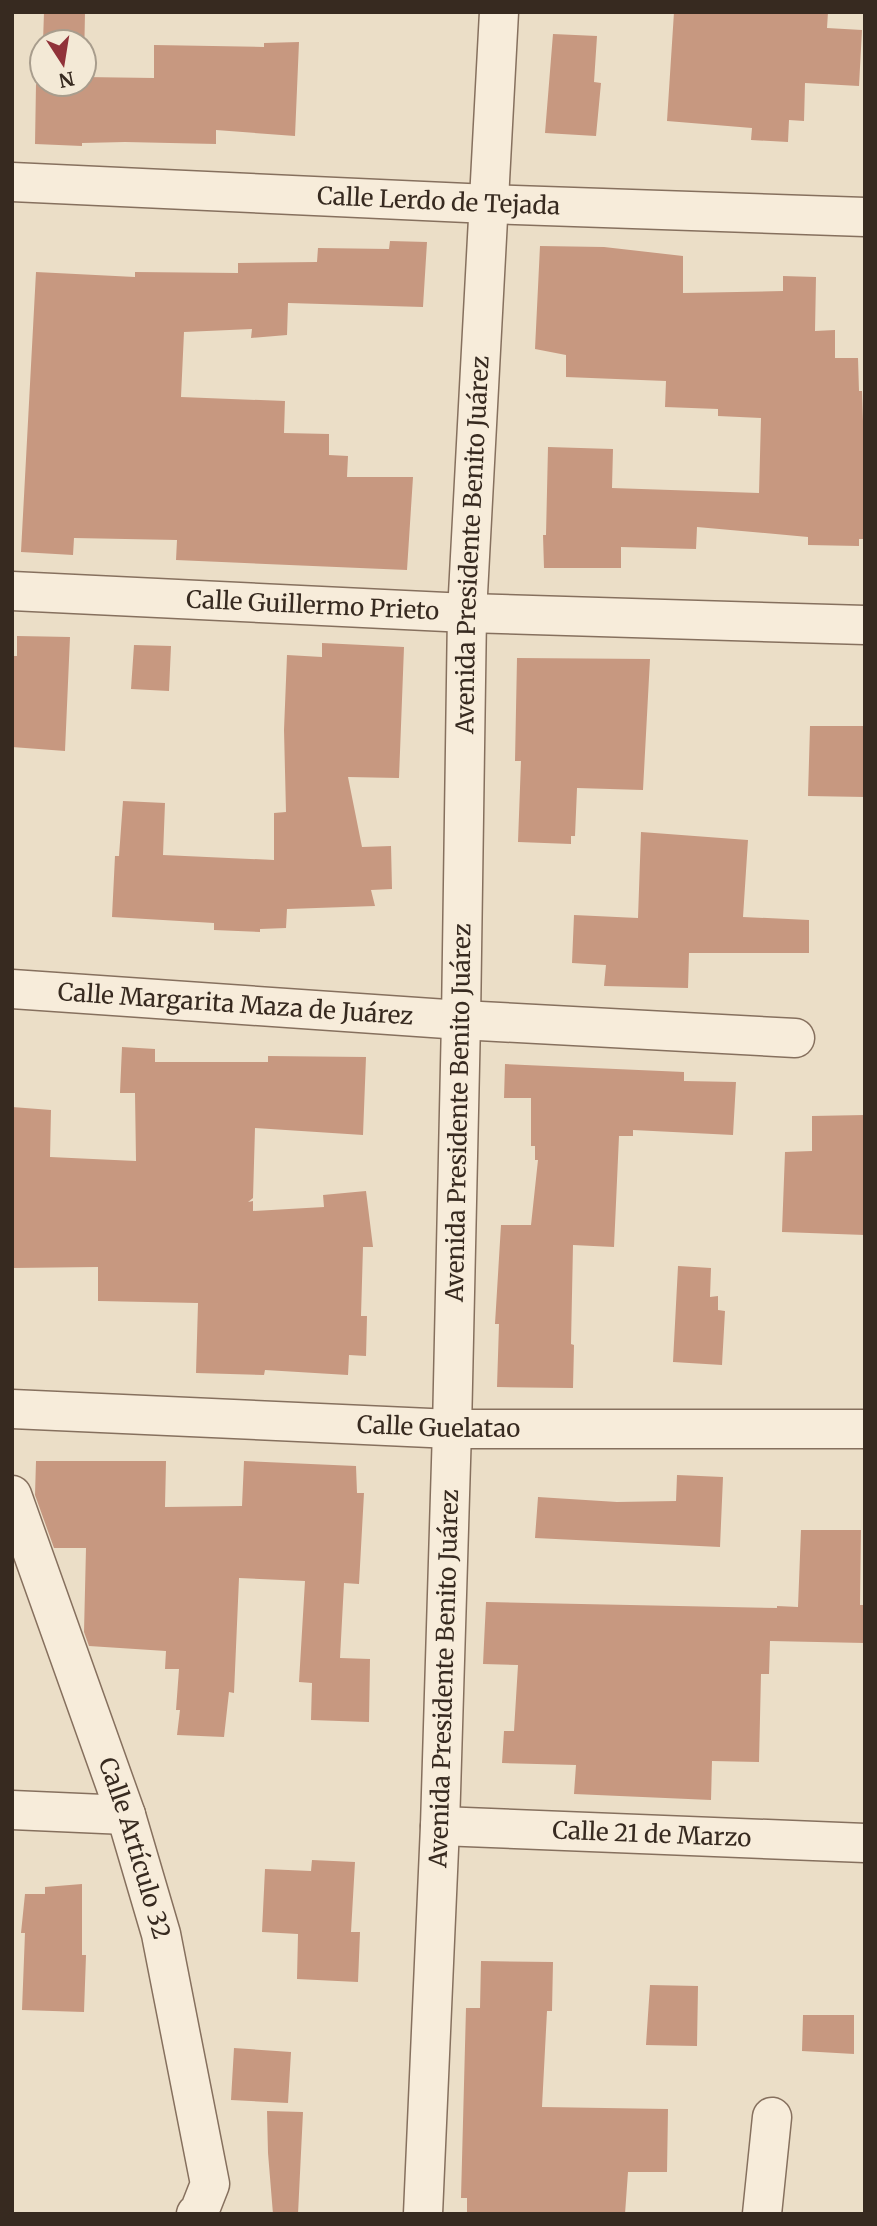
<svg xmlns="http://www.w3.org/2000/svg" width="877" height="2226" viewBox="0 0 877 2226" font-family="Merriweather,serif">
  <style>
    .building { fill: #c79880 }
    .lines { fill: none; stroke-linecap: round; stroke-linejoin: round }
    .minor-casing { stroke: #86705e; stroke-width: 41 }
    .tertiary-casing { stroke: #86705e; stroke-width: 41 }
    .minor { stroke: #f7ecda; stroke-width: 38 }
    .tertiary { stroke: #f7ecda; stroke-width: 38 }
    .labels { text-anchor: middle; stroke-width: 5; stroke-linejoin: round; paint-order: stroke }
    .street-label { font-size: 24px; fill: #372a20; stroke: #f3e9d6 }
  </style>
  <rect width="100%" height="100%" fill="#ebdec7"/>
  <path class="building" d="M 44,12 L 85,12 L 84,64 L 84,42 L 43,42 Z
    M 674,12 L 828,12 L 827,28 L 862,30 L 859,86 L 805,83 L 804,121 L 789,120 L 788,142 L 751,140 L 752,128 L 667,121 Z
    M 553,34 L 597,36 L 594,82 L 601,83 L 596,136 L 545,133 Z
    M 299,42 L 295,136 L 216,130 L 216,144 L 125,142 L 82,143 L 82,146 L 35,144 L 36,84 L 41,85 L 42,60 L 42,84 L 84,84 L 84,77 L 154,78 L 154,45 L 264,47 L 264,43 Z
    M 390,241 L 427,242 L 423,307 L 288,303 L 287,335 L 251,338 L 252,329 L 184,332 L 181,397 L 285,401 L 284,433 L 329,434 L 329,455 L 348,456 L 347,477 L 413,477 L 407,570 L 176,560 L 177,540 L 74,538 L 73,555 L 21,552 L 36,272 L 135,277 L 135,272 L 238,273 L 238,263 L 317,262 L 318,248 L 389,249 Z
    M 540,246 L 604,247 L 683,256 L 683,293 L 783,291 L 783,276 L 816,277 L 815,331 L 835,330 L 835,358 L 858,358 L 859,391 L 862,391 L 865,482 L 865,539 L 859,539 L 859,546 L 808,545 L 808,537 L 697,527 L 696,549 L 621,547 L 621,568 L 544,568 L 543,535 L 546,535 L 548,447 L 613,449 L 612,488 L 759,493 L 761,418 L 718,416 L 718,409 L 665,407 L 666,381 L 566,377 L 566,355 L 535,349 Z
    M 17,636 L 70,637 L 65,751 L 12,747 L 12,656 L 17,656 Z
    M 322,643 L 404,647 L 399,778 L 348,777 L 362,847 L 391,846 L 392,889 L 371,890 L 375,906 L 287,909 L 286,928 L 260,929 L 260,932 L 214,930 L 214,923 L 112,917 L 115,856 L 119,856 L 123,801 L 165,803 L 163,855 L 274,860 L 274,813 L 286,812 L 284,730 L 287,655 L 322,657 Z
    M 134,645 L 171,646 L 169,691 L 131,689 Z
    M 517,658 L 650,659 L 643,790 L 577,788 L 575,836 L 571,836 L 571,844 L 518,842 L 521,761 L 515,761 Z
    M 810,726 L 865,726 L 865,797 L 808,796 Z
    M 641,832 L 748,840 L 743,917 L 809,920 L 809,953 L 689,953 L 688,988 L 604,986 L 606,965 L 572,963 L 574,915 L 638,918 Z
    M 122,1047 L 155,1049 L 155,1062 L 268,1062 L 268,1056 L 366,1057 L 363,1135 L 255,1128 L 253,1198 L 248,1202 L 253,1201 L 253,1211 L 324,1207 L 323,1195 L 366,1191 L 373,1247 L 363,1247 L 361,1316 L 367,1316 L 366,1356 L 349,1355 L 348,1375 L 265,1370 L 264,1375 L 196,1373 L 198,1303 L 98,1301 L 98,1267 L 12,1268 L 12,1107 L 51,1110 L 50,1157 L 136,1161 L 135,1093 L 120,1093 Z
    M 505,1064 L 684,1072 L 684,1081 L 736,1082 L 733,1135 L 633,1130 L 633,1136 L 619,1136 L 614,1247 L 573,1245 L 571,1344 L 574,1345 L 573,1388 L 497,1387 L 499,1324 L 495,1324 L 501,1225 L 531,1225 L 538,1160 L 535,1160 L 535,1146 L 531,1146 L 531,1098 L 504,1098 Z
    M 865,1115 L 865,1235 L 782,1232 L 785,1152 L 812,1151 L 812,1116 Z
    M 678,1266 L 711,1268 L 710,1297 L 718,1296 L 718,1310 L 725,1311 L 722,1365 L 673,1362 Z
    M 36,1461 L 166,1461 L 165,1507 L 242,1506 L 244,1461 L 356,1466 L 357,1493 L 364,1493 L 359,1584 L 344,1583 L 340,1658 L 370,1659 L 369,1722 L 311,1720 L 312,1683 L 299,1682 L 305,1581 L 239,1578 L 234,1693 L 229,1692 L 224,1737 L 177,1735 L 180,1710 L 176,1710 L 179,1669 L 165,1669 L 166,1651 L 89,1646 L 84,1632 L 86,1548 L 54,1548 L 35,1495 Z
    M 677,1475 L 723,1477 L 720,1547 L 535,1538 L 538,1497 L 617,1502 L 676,1501 Z
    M 801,1530 L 861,1530 L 860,1605 L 865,1605 L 865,1643 L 770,1641 L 769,1674 L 761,1674 L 759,1762 L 712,1761 L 711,1800 L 574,1794 L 576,1765 L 502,1763 L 504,1731 L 514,1731 L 518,1665 L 483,1664 L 486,1602 L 777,1608 L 777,1606 L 798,1607 Z
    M 312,1860 L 355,1862 L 351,1932 L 360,1932 L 358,1982 L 297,1979 L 298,1934 L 262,1932 L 265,1869 L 311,1871 Z
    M 82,1884 L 82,1955 L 86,1955 L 84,2012 L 22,2010 L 25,1933 L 21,1933 L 25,1894 L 45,1894 L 45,1887 Z
    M 481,1961 L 553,1962 L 552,2011 L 547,2011 L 542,2107 L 668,2109 L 667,2172 L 628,2172 L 625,2214 L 467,2214 L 467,2198 L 461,2198 L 466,2008 L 480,2008 Z
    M 650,1985 L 698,1986 L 697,2046 L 646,2045 Z
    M 803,2015 L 854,2015 L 854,2054 L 802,2051 Z
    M 234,2048 L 291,2052 L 288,2103 L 231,2100 Z
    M 267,2111 L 303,2112 L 298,2214 L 273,2214 L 268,2153 Z"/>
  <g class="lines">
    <defs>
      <g id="minor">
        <path id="s1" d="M 12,182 L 489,204 L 865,217"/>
        <path id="s2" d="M 12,591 L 467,613 L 865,625"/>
        <path id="s3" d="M 12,989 L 461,1020 L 795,1038"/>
        <path id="s4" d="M 12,1409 L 452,1429 L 865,1429"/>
        <path id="s5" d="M 12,1495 L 126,1815 L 161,1934 L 210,2184 L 199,2212 L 196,2214"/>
        <path d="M 12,1810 L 126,1815"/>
        <path id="s6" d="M 440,1826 L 865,1843"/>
        <path d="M 762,2214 L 772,2117"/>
      </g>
      <g id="tertiary">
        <path id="s7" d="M 423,2214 L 440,1826 L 452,1429 L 461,1020 L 467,613 L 499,12"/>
      </g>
    </defs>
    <use href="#minor" class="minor-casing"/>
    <use href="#tertiary" class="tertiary-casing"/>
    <use href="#minor" class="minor"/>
    <use href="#tertiary" class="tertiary"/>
  </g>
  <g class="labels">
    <g class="street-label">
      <text dy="8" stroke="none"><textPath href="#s1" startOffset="427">Calle Lerdo de Tejada</textPath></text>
      <text dy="8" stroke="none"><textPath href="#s7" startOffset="1670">Avenida Presidente Benito Juárez</textPath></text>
      <text dy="8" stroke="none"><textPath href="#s2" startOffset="301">Calle Guillermo Prieto</textPath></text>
      <text dy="8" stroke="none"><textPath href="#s3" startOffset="224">Calle Margarita Maza de Juárez</textPath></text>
      <text dy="8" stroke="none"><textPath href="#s7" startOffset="1102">Avenida Presidente Benito Juárez</textPath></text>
      <text dy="8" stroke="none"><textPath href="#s4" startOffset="427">Calle Guelatao</textPath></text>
      <text dy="8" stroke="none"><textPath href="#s7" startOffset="536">Avenida Presidente Benito Juárez</textPath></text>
      <text dy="8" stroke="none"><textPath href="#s6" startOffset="212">Calle 21 de Marzo</textPath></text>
      <text dy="8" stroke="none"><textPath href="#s5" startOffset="374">Calle Artículo 32</textPath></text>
    </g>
  </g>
  <rect width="877" height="2226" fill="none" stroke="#372a20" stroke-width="28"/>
  <g transform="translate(63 63) rotate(168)"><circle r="33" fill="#f3e9d6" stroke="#a89d8d" stroke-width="2"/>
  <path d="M0-5L12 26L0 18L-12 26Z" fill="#903239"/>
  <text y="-10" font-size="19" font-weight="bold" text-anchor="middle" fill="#372a20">N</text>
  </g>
</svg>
